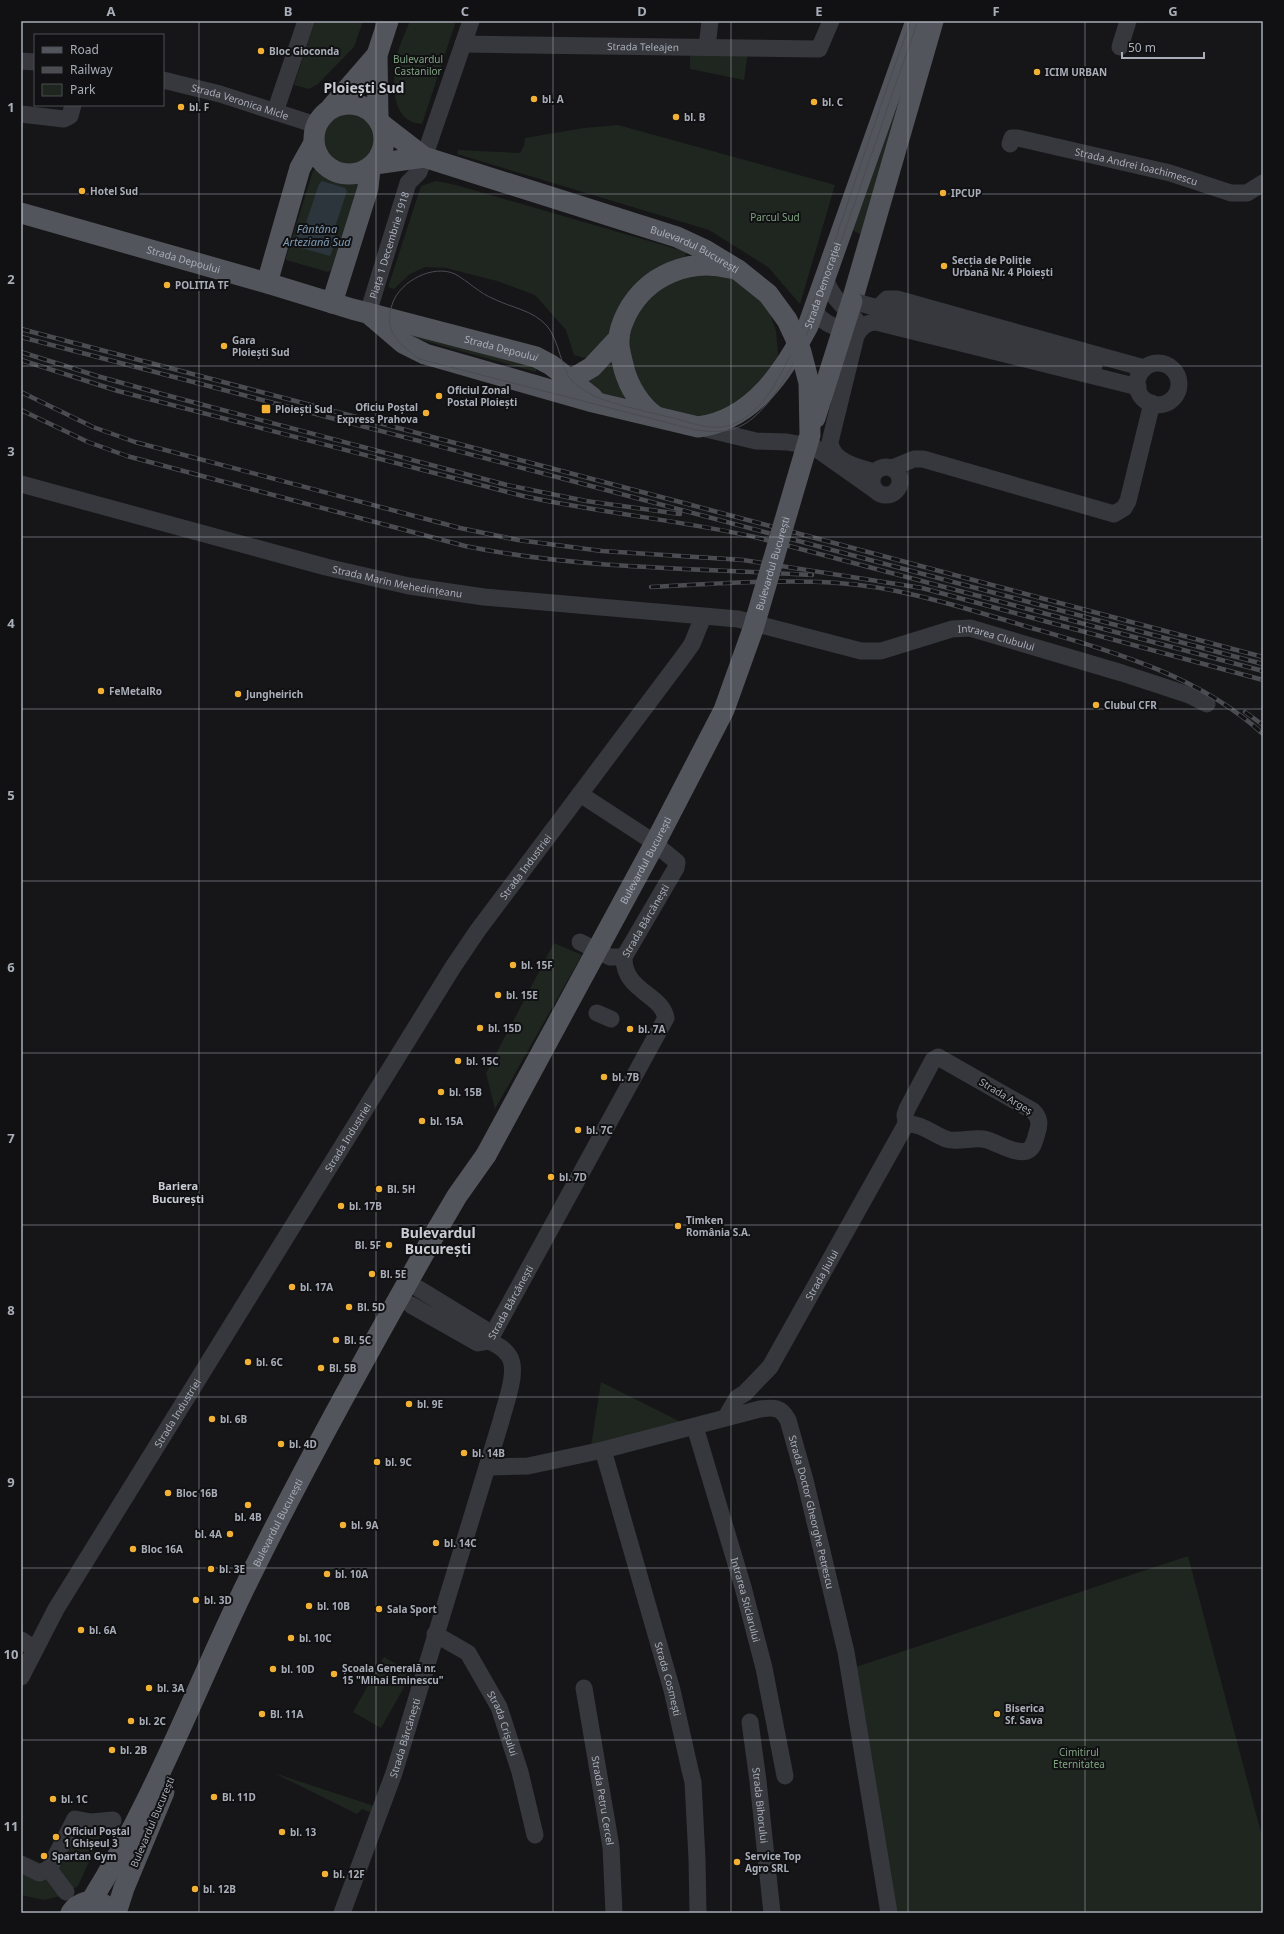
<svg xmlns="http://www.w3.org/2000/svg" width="1284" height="1934" viewBox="0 0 1284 1934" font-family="'Noto Sans',sans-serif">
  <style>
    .green { fill: #1e261f }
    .water { fill: #2c353c }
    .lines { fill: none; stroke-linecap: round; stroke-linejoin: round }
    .minor { stroke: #37383d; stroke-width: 17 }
    .major { stroke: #53555c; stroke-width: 21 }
    .tram { stroke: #4a4c52; stroke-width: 1 }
    .rail-casing { stroke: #4a4c52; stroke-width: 4.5 }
    .rail { stroke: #111113; stroke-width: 3; stroke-dasharray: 9; stroke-linecap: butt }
    .minor-bridge { stroke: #37383d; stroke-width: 17 }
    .major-bridge { stroke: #53555c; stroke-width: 21 }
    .grid { fill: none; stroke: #a8adb8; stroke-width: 1; stroke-opacity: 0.55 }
    .poi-dot { fill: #f2b134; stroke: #111113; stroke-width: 1.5 }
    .labels { text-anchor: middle; stroke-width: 4; stroke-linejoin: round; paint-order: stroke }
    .street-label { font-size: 10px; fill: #a8adb8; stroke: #111113 }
    .poi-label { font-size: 10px; font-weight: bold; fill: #a8adb8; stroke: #111113; text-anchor: start }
    .park-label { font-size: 10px; fill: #7fa381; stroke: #111113 }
    .water-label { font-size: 11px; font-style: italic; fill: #7f9bb3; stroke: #111113 }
    .neighbourhood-label { font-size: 11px; font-weight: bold; fill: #c9ccd4; stroke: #111113 }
    .district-label { font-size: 14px; font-weight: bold; fill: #c9ccd4; stroke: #111113 }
    .neatline { fill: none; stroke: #a8adb8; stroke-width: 1.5 }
    .grid-label { font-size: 13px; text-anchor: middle; font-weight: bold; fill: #a8adb8 }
  </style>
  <rect width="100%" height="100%" fill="#161618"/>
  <path class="green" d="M 315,21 L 363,21 L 354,47 L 318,84 L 309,89 L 294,85 Z
    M 410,21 L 456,21 L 422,124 C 392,122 392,86 396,62 C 397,49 405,34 410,21 Z
    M 916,43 L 862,235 L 848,228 Z
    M 690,51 L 748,52 L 744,80 L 690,69 Z
    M324 139a25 25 0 1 1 50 0a25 25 0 1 1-50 0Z
    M 618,125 L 835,185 L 800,304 L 768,267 L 709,230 L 457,154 L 458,150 L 520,153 L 524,146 L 525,138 L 584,128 Z
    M 316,168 C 322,168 324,174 330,177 C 337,181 348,182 356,180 L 359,184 L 331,270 L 328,272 L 286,260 L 286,257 L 313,171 Z
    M 436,181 L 456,185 L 687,252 L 682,261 L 617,326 L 588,359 L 574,355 L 566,330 L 535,295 L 497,281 L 446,268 L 425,267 L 410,274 L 394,289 L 388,287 L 421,186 Z
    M 686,272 L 733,277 L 753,290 L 768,308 L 776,331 L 778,354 L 776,365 L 769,376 L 716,421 L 671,416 L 651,403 L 636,384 L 626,338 L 645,295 Z
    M 412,334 L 536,368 L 536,372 L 411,337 Z
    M 611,358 L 632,402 L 586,390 L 584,384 L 598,373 Z
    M 554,943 L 582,955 L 495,1109 L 486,1073 Z
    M 601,1382 L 685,1424 L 591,1446 Z
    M 1188,1556 L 1263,1840 L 1263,1913 L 895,1913 L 856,1667 Z
    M 384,1657 L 412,1673 L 381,1728 L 353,1712 Z
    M 274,1773 L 374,1806 L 371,1813 L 362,1809 L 357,1814 Z
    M 72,1826 L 104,1829 L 78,1886 L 61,1896 L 44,1900 L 21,1895 L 21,1869 L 29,1858 L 40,1863 L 55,1861 Z"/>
  <path class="water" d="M 322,181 L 345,188 L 347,191 L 333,233 L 337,238 L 330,256 L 294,246 L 293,243 L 299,227 L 305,226 L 319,184 Z"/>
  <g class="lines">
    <g class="minor">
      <path id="s1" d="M 463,44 L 819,49 L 831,21"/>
      <path d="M 707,47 L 710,21"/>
      <path d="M 1120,47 L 1128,21"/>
      <path d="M 21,61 L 35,62"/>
      <path id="s2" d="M 163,80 L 220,94 L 316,125"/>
      <path d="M 275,112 L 306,21"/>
      <path d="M 21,114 L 64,119 L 70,116 L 73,105"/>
      <path id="s3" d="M 1010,144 L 1012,138 L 1018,138 L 1170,173 L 1231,193 L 1247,193 L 1263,183"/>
      <path d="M 825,278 C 830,295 844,307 856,320"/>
      <path d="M 814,309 C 821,325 840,328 855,334"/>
      <path id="s4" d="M 368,313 L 408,183 L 419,172 L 471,21"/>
      <path d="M 877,321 L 882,304 L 887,299 L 897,299 L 1144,368"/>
      <circle cx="1158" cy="384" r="21"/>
      <path d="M 698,427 L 756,441 L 787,442 L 814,447 L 875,490"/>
      <circle cx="886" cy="481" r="14"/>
      <path d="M 892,468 L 914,459 L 923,459 L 1114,514 L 1124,508 L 1128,501 L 1152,403"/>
      <path d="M 875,472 C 858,468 831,461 830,442 L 856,336 C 860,328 867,322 876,322 L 1138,387"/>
      <path id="s5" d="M 21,484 L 326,567 L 409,586 L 484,597 L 738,619 L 861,651 L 881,651 L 952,629 L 970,628 L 1122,673 L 1189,695 L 1207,704"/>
      <path d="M 580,942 L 610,957 L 624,957"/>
      <path d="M 597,1013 L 611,1019"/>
      <path d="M 938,1057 L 1033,1111 C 1040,1118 1040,1124 1037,1133 C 1035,1139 1034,1148 1027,1151 C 1013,1155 996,1141 983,1139 C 971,1137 958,1143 946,1139 C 933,1134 921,1123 906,1124 L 905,1115 L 907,1109 L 933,1060 Z"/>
      <path d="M 411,1305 L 478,1343 L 489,1341 L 486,1330 L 419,1289"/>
      <path id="s6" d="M 726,1417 L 737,1398 L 745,1393 L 770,1367 L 906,1124"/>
      <path id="s7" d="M 695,1427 L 743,1587 L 764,1668 L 785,1776"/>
      <path id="s8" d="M 603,1450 L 672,1690 L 690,1770 L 693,1782 L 697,1859 L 698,1913"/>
      <path id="s9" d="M 487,1467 L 528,1466 L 603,1450 L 760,1409 C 774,1407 781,1407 788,1420 L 805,1480 L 846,1652 L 889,1913"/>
      <path id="s10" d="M 435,1634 L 468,1653 L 499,1707 L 520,1772 L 535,1835"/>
      <path d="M 21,1640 L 35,1649"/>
      <path id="s11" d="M 21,1677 L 56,1609 L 453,967 L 478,930 L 685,654 L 692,644 L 703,617"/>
      <path id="s12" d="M 584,1688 L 611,1847 L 614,1913"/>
      <path id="s13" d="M 750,1722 L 758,1781 L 772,1913"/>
      <path d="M 21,1864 L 39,1873 L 49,1869 L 75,1819 L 91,1822 L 113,1820"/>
      <path d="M 49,1869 L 66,1892"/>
      <path id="s14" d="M 342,1913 L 394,1773 L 501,1421 C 505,1404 519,1371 509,1356 C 504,1348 497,1345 489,1341 L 666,1018 C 662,994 623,991 624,957 L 676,868 L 677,862 L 649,839 L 580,794"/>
    </g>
    <g class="major">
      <circle cx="349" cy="139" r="35"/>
      <path d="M 331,108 L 377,55"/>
      <path d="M 378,119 L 377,55 L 388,21"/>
      <path id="s15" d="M 380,123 L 424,157 L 677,237 L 705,250 L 738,270"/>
      <path d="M 375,164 L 424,157"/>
      <path id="s16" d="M 21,213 L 267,283 L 352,309 L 536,357 L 551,365 L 593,398"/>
      <path d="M 267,283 L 300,168 L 314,143"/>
      <path d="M 852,301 L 933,21"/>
      <path d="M 332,303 L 368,188 L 370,168"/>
      <path id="s17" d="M 368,313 L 403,343 L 425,354 L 589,401 L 698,427 C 753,420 784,371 808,326 L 916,21"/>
      <path d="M 560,386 L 592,367 L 619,338"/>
      <path d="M 655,416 C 640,405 629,387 624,369 C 622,359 618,349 619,339 C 619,330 623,321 627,313 C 647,275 689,258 730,268"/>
      <path id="s18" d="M 91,1901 C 152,1804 193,1695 243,1591 C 303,1468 370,1349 437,1230 L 457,1196 L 486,1155"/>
      <path d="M 71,1913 C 78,1902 91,1899 103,1904"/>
      <path d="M 116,1913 L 124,1888 L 164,1792"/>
    </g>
    <path class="tram" d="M 911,21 C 883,96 859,171 833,246 C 816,293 801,340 775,384 C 765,402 745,424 723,427 C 708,429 691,423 677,419 C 653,413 628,408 604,400 C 595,397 580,389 572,381 C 561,369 559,340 547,326 C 533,310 512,308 494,299 C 479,293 468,281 455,274 C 433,264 401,281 393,302 C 382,331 398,343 419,359 L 696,430 C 718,433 735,433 753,418 C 794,384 819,303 837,253 C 865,176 890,98 918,21"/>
    <defs>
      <path id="rail" d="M 21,329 L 680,502 L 1263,657
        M 21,337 L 572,481 L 1263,664
        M 21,352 L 97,376 L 162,394 L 507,485 L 586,501 L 680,514
        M 21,360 L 118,391 L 523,496 C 600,513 679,520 755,537 L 1263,671
        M 21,392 L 93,427 L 135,442 L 460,528 L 518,540 L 602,551 L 743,560 L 922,588 L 1263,680
        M 21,410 L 88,442 L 127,456 L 465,546 C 578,569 696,568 812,575
        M 651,587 C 713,584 776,579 838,583 C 899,587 957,606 1015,623 C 1102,649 1194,671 1263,734
        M 1245,712 L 1263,725"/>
    </defs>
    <use href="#rail" class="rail-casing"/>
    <use href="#rail" class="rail"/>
    <path class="minor-bridge" d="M 852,301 L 1094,366"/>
    <g class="major-bridge">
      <path d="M 815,418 L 852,301"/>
      <path id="s19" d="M 486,1155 L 654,845 L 724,710 L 753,629 L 810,435 L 809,383 L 801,352 L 795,337 L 787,320 L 768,294 L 738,270"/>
    </g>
  </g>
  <path class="grid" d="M 199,21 L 199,1913M 376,21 L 376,1913M 553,21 L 553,1913M 731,21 L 731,1913M 908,21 L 908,1913M 1085,21 L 1085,1913M 21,194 L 1263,194M 21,366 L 1263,366M 21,537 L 1263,537M 21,709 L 1263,709M 21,881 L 1263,881M 21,1053 L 1263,1053M 21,1225 L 1263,1225M 21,1397 L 1263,1397M 21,1568 L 1263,1568M 21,1740 L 1263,1740"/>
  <g class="poi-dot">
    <circle cx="261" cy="51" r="4"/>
    <circle cx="1037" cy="72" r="4"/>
    <circle cx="534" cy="99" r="4"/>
    <circle cx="814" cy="102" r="4"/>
    <circle cx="181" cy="107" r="4"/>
    <circle cx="676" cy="117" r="4"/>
    <circle cx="82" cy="191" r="4"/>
    <circle cx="943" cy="193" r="4"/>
    <circle cx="944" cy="266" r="4"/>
    <circle cx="167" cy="285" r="4"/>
    <circle cx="224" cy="346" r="4"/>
    <circle cx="439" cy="396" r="4"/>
    <rect x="261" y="404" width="10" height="10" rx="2"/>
    <circle cx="426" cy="413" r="4"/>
    <circle cx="101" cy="691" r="4"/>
    <circle cx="238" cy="694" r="4"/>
    <circle cx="1096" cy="705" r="4"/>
    <circle cx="513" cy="965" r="4"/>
    <circle cx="498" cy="995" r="4"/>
    <circle cx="480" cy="1028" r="4"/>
    <circle cx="630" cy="1029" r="4"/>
    <circle cx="458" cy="1061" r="4"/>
    <circle cx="604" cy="1077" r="4"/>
    <circle cx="441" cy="1092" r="4"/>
    <circle cx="422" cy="1121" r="4"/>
    <circle cx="578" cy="1130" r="4"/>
    <circle cx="551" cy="1177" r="4"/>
    <circle cx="379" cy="1189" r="4"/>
    <circle cx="341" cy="1206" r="4"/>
    <circle cx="678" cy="1226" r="4"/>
    <circle cx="389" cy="1245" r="4"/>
    <circle cx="372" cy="1274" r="4"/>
    <circle cx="292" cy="1287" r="4"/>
    <circle cx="349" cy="1307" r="4"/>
    <circle cx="336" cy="1340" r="4"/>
    <circle cx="248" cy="1362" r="4"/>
    <circle cx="321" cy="1368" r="4"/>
    <circle cx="409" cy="1404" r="4"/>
    <circle cx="212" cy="1419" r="4"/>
    <circle cx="281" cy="1444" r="4"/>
    <circle cx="464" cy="1453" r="4"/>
    <circle cx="377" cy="1462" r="4"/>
    <circle cx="168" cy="1493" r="4"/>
    <circle cx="248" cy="1505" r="4"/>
    <circle cx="343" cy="1525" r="4"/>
    <circle cx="230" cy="1534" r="4"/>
    <circle cx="436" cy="1543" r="4"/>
    <circle cx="133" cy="1549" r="4"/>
    <circle cx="211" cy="1569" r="4"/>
    <circle cx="327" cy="1574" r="4"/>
    <circle cx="196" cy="1600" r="4"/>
    <circle cx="309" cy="1606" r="4"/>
    <circle cx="379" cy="1609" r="4"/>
    <circle cx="81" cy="1630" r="4"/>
    <circle cx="291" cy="1638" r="4"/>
    <circle cx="273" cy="1669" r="4"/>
    <circle cx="334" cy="1674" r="4"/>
    <circle cx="149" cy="1688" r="4"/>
    <circle cx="262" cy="1714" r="4"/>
    <circle cx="997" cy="1714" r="4"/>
    <circle cx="131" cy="1721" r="4"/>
    <circle cx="112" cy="1750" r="4"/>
    <circle cx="214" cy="1797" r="4"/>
    <circle cx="53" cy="1799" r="4"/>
    <circle cx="282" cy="1832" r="4"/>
    <circle cx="56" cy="1837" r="4"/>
    <circle cx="44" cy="1856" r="4"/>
    <circle cx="737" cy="1862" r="4"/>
    <circle cx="325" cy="1874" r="4"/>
    <circle cx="195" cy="1889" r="4"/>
  </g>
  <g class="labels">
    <g class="street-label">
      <text dy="4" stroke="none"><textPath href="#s1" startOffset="180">Strada Teleajen</textPath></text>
      <text dy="4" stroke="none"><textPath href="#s2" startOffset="80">Strada Veronica Micle</textPath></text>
      <text dy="4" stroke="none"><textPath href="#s3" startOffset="134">Strada Andrei Ioachimescu</textPath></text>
      <text dy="4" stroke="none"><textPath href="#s4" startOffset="71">Piața 1 Decembrie 1918</textPath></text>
      <text dy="4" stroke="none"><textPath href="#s15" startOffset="342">Bulevardul București</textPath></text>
      <text dy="4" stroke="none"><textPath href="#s16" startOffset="169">Strada Depoului</textPath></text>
      <text dy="4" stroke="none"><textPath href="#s17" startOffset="552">Strada Democrației</textPath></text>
      <text dy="4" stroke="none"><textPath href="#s16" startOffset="499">Strada Depoului</textPath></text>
      <text dy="4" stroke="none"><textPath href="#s19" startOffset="659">Bulevardul București</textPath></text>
      <text dy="4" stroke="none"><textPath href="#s5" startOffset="389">Strada Marin Mehedințeanu</textPath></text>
      <text dy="4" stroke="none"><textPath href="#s5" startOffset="999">Intrarea Clubului</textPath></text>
      <text dy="4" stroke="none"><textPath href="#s19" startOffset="335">Bulevardul București</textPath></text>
      <text dy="4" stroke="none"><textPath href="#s11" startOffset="955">Strada Industriei</textPath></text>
      <text dy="4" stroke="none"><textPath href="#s14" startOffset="1097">Strada Bărcănești</textPath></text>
      <text transform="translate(1006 1096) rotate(31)" y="4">Strada Argeș</text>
      <text dy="4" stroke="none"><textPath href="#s11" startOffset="631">Strada Industriei</textPath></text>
      <text dy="4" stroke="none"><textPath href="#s6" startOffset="173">Strada Jiului</textPath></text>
      <text dy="4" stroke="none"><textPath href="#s14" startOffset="654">Strada Bărcănești</textPath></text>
      <text dy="4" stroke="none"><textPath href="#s11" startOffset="307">Strada Industriei</textPath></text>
      <text dy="4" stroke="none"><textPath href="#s9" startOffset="408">Strada Doctor Gheorghe Petrescu</textPath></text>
      <text dy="4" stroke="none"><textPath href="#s18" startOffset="422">Bulevardul București</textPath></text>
      <text dy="4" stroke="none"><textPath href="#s7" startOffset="180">Intrarea Sticlarului</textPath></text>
      <text dy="4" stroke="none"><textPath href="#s8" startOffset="238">Strada Cosmești</textPath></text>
      <text dy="4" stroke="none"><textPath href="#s10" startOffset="117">Strada Crișului</textPath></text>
      <text dy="4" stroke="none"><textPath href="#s14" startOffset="186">Strada Bărcănești</textPath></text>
      <text dy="4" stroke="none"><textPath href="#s12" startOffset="114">Strada Petru Cercel</textPath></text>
      <text dy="4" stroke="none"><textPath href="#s13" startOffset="84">Strada Bihorului</textPath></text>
      <text transform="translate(152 1822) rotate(-67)" y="4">Bulevardul București</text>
    </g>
    <g class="poi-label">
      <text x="269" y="55">Bloc Gioconda</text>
      <text x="1045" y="76">ICIM URBAN</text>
      <text x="542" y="103">bl. A</text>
      <text x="822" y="106">bl. C</text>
      <text x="189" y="111">bl. F</text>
      <text x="684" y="121">bl. B</text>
      <text x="90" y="195">Hotel Sud</text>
      <text x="951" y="197">IPCUP</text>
      <text x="952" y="264">Secția de Poliție<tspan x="952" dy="12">Urbană Nr. 4 Ploiești</tspan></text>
      <text x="175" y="289">POLITIA TF</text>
      <text x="232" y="344">Gara<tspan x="232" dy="12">Ploiești Sud</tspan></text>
      <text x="447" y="394">Oficiul Zonal<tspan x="447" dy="12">Postal Ploiești</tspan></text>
      <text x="418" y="411" text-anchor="end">Oficiu Poștal<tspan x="418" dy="12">Express Prahova</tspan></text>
      <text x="275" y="413">Ploiești Sud</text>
      <text x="109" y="695">FeMetalRo</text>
      <text x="246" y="698">Jungheirich</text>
      <text x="1104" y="709">Clubul CFR</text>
      <text x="521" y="969">bl. 15F</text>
      <text x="506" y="999">bl. 15E</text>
      <text x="488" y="1032">bl. 15D</text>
      <text x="638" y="1033">bl. 7A</text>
      <text x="466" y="1065">bl. 15C</text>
      <text x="612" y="1081">bl. 7B</text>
      <text x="449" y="1096">bl. 15B</text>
      <text x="430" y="1125">bl. 15A</text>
      <text x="586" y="1134">bl. 7C</text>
      <text x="559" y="1181">bl. 7D</text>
      <text x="387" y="1193">Bl. 5H</text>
      <text x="349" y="1210">bl. 17B</text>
      <text x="686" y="1224">Timken<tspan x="686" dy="12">România S.A.</tspan></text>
      <text x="381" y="1249" text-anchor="end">Bl. 5F</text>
      <text x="380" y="1278">Bl. 5E</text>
      <text x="300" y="1291">bl. 17A</text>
      <text x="357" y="1311">Bl. 5D</text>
      <text x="344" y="1344">Bl. 5C</text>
      <text x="256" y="1366">bl. 6C</text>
      <text x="329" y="1372">Bl. 5B</text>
      <text x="417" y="1408">bl. 9E</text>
      <text x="220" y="1423">bl. 6B</text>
      <text x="289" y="1448">bl. 4D</text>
      <text x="472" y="1457">bl. 14B</text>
      <text x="385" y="1466">bl. 9C</text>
      <text x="176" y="1497">Bloc 16B</text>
      <text x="248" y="1521" text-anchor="middle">bl. 4B</text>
      <text x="351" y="1529">bl. 9A</text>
      <text x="222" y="1538" text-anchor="end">bl. 4A</text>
      <text x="444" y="1547">bl. 14C</text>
      <text x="141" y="1553">Bloc 16A</text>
      <text x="219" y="1573">bl. 3E</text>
      <text x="335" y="1578">bl. 10A</text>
      <text x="204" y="1604">bl. 3D</text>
      <text x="317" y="1610">bl. 10B</text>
      <text x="387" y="1613">Sala Sport</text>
      <text x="89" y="1634">bl. 6A</text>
      <text x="299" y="1642">bl. 10C</text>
      <text x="342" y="1672">Școala Generală nr.<tspan x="342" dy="12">15 "Mihai Eminescu"</tspan></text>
      <text x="281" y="1673">bl. 10D</text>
      <text x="157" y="1692">bl. 3A</text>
      <text x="1005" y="1712">Biserica<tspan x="1005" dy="12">Sf. Sava</tspan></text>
      <text x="270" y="1718">Bl. 11A</text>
      <text x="139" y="1725">bl. 2C</text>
      <text x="120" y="1754">bl. 2B</text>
      <text x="222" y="1801">Bl. 11D</text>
      <text x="61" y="1803">bl. 1C</text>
      <text x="64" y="1835">Oficiul Poștal<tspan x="64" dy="12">1 Ghișeul 3</tspan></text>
      <text x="290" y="1836">bl. 13</text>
      <text x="52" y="1860">Spartan Gym</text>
      <text x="745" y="1860">Service Top<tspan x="745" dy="12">Agro SRL</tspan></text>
      <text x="333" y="1878">bl. 12F</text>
      <text x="203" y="1893">bl. 12B</text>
    </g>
    <g class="park-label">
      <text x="418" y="63">Bulevardul<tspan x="418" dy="12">Castanilor</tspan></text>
      <text x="775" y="221">Parcul Sud</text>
      <text x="1079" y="1756">Cimitirul<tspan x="1079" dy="12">Eternitatea</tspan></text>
    </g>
    <g class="water-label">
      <text x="317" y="233">Fântâna<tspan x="317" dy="13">Arteziană Sud</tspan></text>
    </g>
    <g class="neighbourhood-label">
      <text x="178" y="1190">Bariera<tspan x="178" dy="13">București</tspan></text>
    </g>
    <g class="district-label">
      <text x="364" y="93">Ploiești Sud</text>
      <text x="438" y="1238">Bulevardul<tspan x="438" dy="16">București</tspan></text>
    </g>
  </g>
  <rect width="1284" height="1934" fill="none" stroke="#111113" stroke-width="44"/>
  <rect x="34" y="34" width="130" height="72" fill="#111113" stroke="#4d4f55"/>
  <rect x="42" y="47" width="20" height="6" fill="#53555c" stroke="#4d4f55"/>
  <text x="70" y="54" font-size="12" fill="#a8adb8">Road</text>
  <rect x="42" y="67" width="20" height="6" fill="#4a4c52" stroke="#4d4f55"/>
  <text x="70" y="74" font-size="12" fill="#a8adb8">Railway</text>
  <rect x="42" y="84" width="20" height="12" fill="#1e261f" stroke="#4d4f55"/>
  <text x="70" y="94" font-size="12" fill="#a8adb8">Park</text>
  <path d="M1122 52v6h82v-6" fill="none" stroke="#a8adb8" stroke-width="2"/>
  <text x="1128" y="52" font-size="12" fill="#a8adb8" stroke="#111113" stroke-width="3" paint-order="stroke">50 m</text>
  <rect x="22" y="22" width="1240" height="1890" class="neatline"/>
  <g class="grid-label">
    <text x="111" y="16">A</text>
    <text x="288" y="16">B</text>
    <text x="465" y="16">C</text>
    <text x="642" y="16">D</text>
    <text x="819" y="16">E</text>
    <text x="996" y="16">F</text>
    <text x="1173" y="16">G</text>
    <text x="11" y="112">1</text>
    <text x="11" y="284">2</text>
    <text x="11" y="456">3</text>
    <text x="11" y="628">4</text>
    <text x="11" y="800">5</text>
    <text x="11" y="972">6</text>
    <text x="11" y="1143">7</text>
    <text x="11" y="1315">8</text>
    <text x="11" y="1487">9</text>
    <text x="11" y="1659">10</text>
    <text x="11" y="1831">11</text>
  </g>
</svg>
